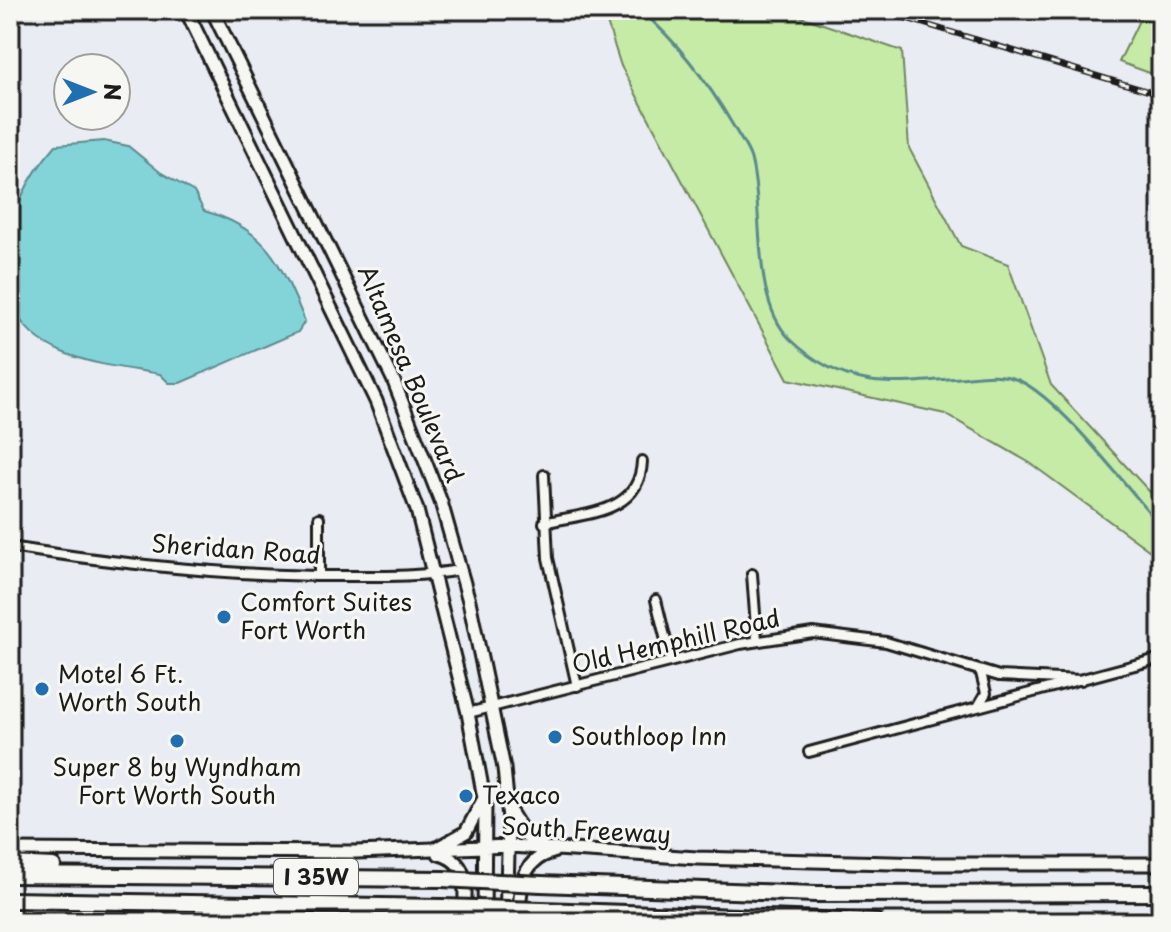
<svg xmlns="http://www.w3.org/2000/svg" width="1171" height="932" viewBox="0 0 1171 932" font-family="'Playpen Sans',sans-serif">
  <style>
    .green { fill: #c5eba6; stroke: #708461; stroke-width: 2 }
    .water { fill: #83d4d9; stroke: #5a8a8d; stroke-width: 2 }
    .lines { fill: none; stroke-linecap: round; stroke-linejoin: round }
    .stream { stroke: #5a8a8d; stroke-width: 3 }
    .street-casing { stroke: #1c1c1c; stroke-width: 14 }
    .secondary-casing { stroke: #1c1c1c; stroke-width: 17 }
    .highway-casing { stroke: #1c1c1c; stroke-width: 20 }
    .street { stroke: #f6f6f2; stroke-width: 8 }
    .secondary { stroke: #f6f6f2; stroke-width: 11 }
    .highway { stroke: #f6f6f2; stroke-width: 14 }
    .rail-casing { stroke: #1c1c1c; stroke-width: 6 }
    .rail { stroke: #f6f6f2; stroke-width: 3; stroke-dasharray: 9; stroke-linecap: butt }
    .highway-bridge-casing { stroke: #1c1c1c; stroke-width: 20; stroke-linecap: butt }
    .highway-bridge { stroke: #f6f6f2; stroke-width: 14 }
    .poi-dot { fill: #1f6fb2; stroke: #f6f6f2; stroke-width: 3 }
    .labels { text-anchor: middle; stroke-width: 6; stroke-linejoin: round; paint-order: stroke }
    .shield { fill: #f6f6f2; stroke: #5d5d5c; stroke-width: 2 }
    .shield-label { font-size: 22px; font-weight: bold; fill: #1c1c1c }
    .street-label { font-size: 24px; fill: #1c1c1c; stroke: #f6f6f2 }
    .poi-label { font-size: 24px; fill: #1c1c1c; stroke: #f6f6f2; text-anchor: start }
  </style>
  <rect width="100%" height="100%" fill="#e9edf3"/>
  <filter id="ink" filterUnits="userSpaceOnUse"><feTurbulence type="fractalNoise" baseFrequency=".0125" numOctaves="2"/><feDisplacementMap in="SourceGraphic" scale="16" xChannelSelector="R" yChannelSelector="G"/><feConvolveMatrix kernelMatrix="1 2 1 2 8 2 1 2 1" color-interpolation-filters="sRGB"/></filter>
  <g filter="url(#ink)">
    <path class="green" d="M 603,10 L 782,10 L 902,51 L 909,148 L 961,246 L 1008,264 L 1051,385 L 1161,504 L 1161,559 L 1030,463 L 945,414 L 788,379 L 621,66 Z
      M 1144,10 L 1161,10 L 1161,77 L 1119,62 Z"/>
    <path class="water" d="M 104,141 L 128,146 L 160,172 L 194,192 L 204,211 C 267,228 281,264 305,321 L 298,332 L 180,383 L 169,383 L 160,374 C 109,365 34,361 12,304 C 6,290 10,270 10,255 C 10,211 27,178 56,145 Z"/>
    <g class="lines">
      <path class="stream" d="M 640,10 C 679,43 708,82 734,127 C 739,137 748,148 751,159 C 765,211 750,299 790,339 C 844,391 892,385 959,378 C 980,376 998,372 1018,380 C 1060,398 1128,489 1161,526
        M 1161,90 L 1161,113"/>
      <defs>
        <path id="street" d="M 544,475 L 548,558 L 577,686
          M 319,518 L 319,576
          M 544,523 C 585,513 640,514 642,461
          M 10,547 C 118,564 229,576 339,576 C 380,576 420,577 460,570
          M 752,574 L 757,640
          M 656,600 L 671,661
          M 979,705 L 986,693 L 981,673
          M 468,713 L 740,644 L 813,633 L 886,642 L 999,676 L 1081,680
          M 809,752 L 1161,658"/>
        <path id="secondary" d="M 186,10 L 376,401 L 417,510 L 468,713 L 485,803 L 484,922
          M 212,10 L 393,379 L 441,502 L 469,601 L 504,768 L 509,819 L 506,922
          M 511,813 L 525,835 L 542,846
          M 437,848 L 466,832 L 483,800
          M 10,850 L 356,852 L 510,846 L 697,858 L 930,864 L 1161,864
          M 439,854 C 473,862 464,893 464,922
          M 518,922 C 521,892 518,861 553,852"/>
        <path id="highway" d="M 10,864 L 53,866
          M 10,875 L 442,879
          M 541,884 L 816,894 L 1161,893
          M 10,900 L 442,907
          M 542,910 L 876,922"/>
      </defs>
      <use href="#street" class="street-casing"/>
      <use href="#secondary" class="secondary-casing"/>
      <use href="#highway" class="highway-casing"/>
      <use href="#street" class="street"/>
      <use href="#secondary" class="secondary"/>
      <use href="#highway" class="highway"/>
      <defs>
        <path id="rail" d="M 878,10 L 1161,95"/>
      </defs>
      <use href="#rail" class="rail-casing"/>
      <use href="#rail" class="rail"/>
      <defs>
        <path id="highway-bridge" d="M 442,879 L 541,884
          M 442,907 L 542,910"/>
      </defs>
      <use href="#highway-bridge" class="highway-bridge-casing"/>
      <use href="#highway-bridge" class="highway-bridge"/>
    </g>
  </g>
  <g class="poi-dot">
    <circle cx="224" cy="617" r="8"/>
    <circle cx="42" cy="689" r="8"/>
    <circle cx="555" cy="737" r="8"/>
    <circle cx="177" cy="741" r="8"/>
    <circle cx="466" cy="796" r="8"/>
  </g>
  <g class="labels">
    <rect class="shield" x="274" y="859" width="84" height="36" rx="6"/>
    <g class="shield-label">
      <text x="316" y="885">I 35W</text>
    </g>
    <g class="street-label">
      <text transform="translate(410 374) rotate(67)" y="8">Altamesa Boulevard</text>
      <text transform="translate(236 550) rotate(4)" y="8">Sheridan Road</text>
      <text transform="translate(676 642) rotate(-13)" y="8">Old Hemphill Road</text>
      <text transform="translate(586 831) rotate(3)" y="8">South Freeway</text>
    </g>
    <g class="poi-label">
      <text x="240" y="611">Comfort Suites<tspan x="240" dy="28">Fort Worth</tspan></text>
      <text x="58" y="683">Motel 6 Ft.<tspan x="58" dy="28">Worth South</tspan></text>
      <text x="571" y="745">Southloop Inn</text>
      <text x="177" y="776" text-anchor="middle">Super 8 by Wyndham<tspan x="177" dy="28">Fort Worth South</tspan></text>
      <text x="482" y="804">Texaco</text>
    </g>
  </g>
  <rect width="1171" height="932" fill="none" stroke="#f6f6f2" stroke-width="40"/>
  <rect x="20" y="20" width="1131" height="892" fill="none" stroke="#1c1c1c" stroke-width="3" filter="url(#ink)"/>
  <g transform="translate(92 92) rotate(90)"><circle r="38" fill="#f6f6f2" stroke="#9f9f9c" stroke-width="2"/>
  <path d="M0-6L14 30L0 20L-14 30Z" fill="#1f6fb2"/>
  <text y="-12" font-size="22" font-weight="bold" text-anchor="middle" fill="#1c1c1c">N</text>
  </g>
</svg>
